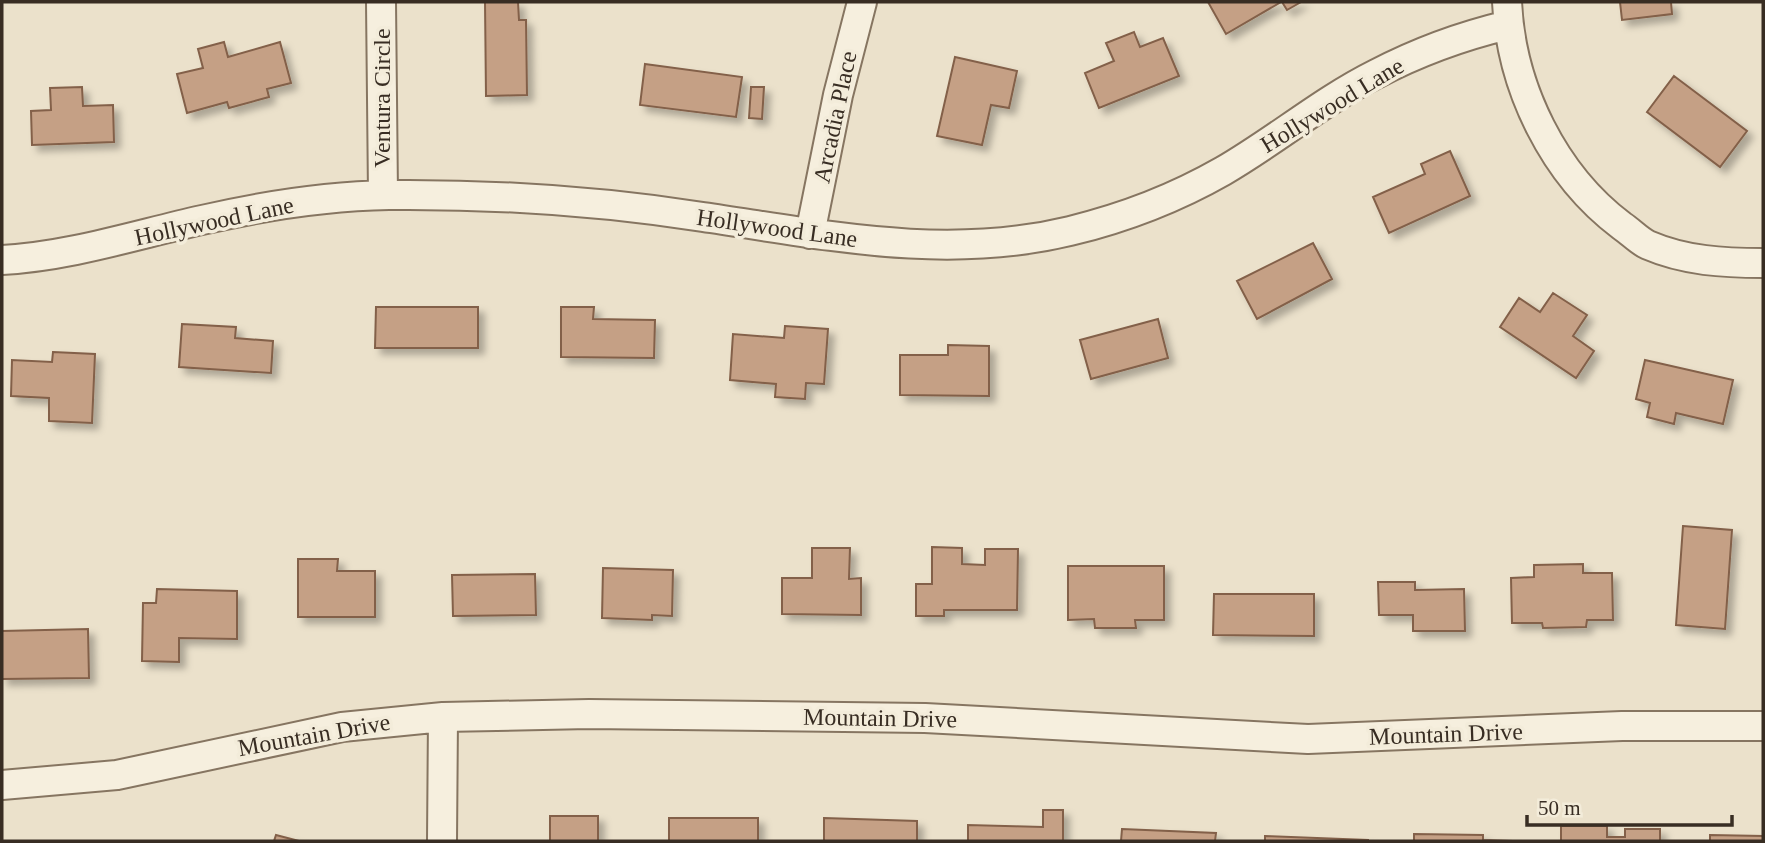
<svg xmlns="http://www.w3.org/2000/svg" width="1765" height="843" viewBox="0 0 1765 843" font-family="Georgia,serif">
  <style>
    .building { fill: #c5a085; stroke: #836049; stroke-width: 2; filter: url(#shadow) }
    .lines { fill: none; stroke-linecap: round; stroke-linejoin: round }
    .minor-casing { stroke: #867561; stroke-width: 32 }
    .minor { stroke: #f6efde; stroke-width: 28 }
    .labels { text-anchor: middle; stroke-width: 7; stroke-linejoin: round; paint-order: stroke }
    .street-label { font-size: 24px; fill: #382d23; stroke: #f3ecda }
  </style>
  <defs>
    <filter id="shadow"><feDropShadow dx="6" dy="6" stdDeviation="3.5" flood-color="#0004"/></filter>
  </defs>
  <rect width="100%" height="100%" fill="#ebe1cb"/>
  <path class="building" d="M 485,2 L 518,2 L 519,20 L 526,20 L 527,95 L 486,96 Z
    M 1208,2 L 1281,2 L 1226,34 Z
    M 1282,2 L 1301,2 L 1287,10 Z
    M 1620,2 L 1671,2 L 1672,14 L 1622,20 Z
    M 1134,32 L 1140,47 L 1163,38 L 1179,76 L 1099,108 L 1085,73 L 1114,61 L 1106,43 Z
    M 224,42 L 228,57 L 280,42 L 291,83 L 267,89 L 269,97 L 229,108 L 227,102 L 187,113 L 177,74 L 203,68 L 198,49 Z
    M 955,57 L 1017,71 L 1009,108 L 991,105 L 982,145 L 937,136 Z
    M 645,64 L 742,77 L 736,117 L 640,105 Z
    M 1674,76 L 1747,131 L 1720,167 L 1647,112 Z
    M 82,87 L 83,106 L 113,105 L 114,142 L 32,145 L 31,111 L 51,110 L 50,88 Z
    M 751,87 L 764,87 L 762,119 L 749,118 Z
    M 1450,151 L 1470,196 L 1389,233 L 1373,197 L 1425,174 L 1421,164 Z
    M 1313,243 L 1332,279 L 1257,319 L 1237,281 Z
    M 1553,293 L 1587,315 L 1573,336 L 1594,351 L 1576,378 L 1500,327 L 1519,298 L 1540,312 Z
    M 376,307 L 478,307 L 478,348 L 375,348 Z
    M 561,307 L 594,307 L 593,319 L 655,320 L 654,358 L 561,357 Z
    M 1158,319 L 1168,358 L 1091,379 L 1080,340 Z
    M 182,324 L 236,327 L 235,338 L 273,341 L 271,373 L 179,367 Z
    M 785,326 L 828,329 L 824,384 L 806,383 L 805,399 L 775,397 L 776,384 L 730,380 L 733,334 L 784,338 Z
    M 948,345 L 989,346 L 989,396 L 900,395 L 900,355 L 948,355 Z
    M 53,352 L 95,354 L 92,423 L 49,421 L 49,398 L 11,396 L 12,360 L 52,362 Z
    M 1645,360 L 1733,380 L 1723,424 L 1676,413 L 1674,424 L 1647,417 L 1650,403 L 1636,399 Z
    M 1683,526 L 1732,530 L 1725,629 L 1676,625 Z
    M 932,547 L 962,548 L 962,564 L 985,565 L 985,549 L 1018,549 L 1017,610 L 944,610 L 944,616 L 916,616 L 916,584 L 932,584 Z
    M 812,548 L 850,548 L 849,579 L 861,578 L 861,615 L 782,614 L 782,578 L 812,578 Z
    M 298,559 L 338,559 L 337,571 L 375,571 L 375,617 L 298,617 Z
    M 1583,564 L 1583,573 L 1612,573 L 1613,620 L 1587,620 L 1586,627 L 1543,628 L 1542,623 L 1512,623 L 1511,578 L 1534,577 L 1534,565 Z
    M 1068,566 L 1164,566 L 1164,620 L 1135,620 L 1136,628 L 1095,628 L 1094,619 L 1068,620 Z
    M 603,568 L 673,570 L 672,616 L 652,615 L 652,620 L 602,618 Z
    M 535,574 L 536,615 L 453,616 L 452,575 Z
    M 1378,582 L 1415,582 L 1415,590 L 1464,589 L 1465,631 L 1413,631 L 1413,615 L 1379,615 Z
    M 157,589 L 237,591 L 237,639 L 179,638 L 179,662 L 142,661 L 143,603 L 156,603 Z
    M 1214,594 L 1314,594 L 1314,636 L 1213,635 Z
    M 88,629 L 89,678 L 2,679 L 2,631 Z
    M 1043,810 L 1063,810 L 1063,841 L 968,841 L 968,825 L 1043,827 Z
    M 550,816 L 598,816 L 598,841 L 550,841 Z
    M 669,818 L 758,818 L 758,841 L 669,841 Z
    M 824,818 L 917,821 L 917,841 L 824,841 Z
    M 1561,826 L 1607,826 L 1607,837 L 1625,837 L 1625,829 L 1660,829 L 1660,841 L 1561,841 Z
    M 1122,829 L 1216,833 L 1215,841 L 1121,841 Z
    M 1414,834 L 1483,835 L 1483,840 L 1513,841 L 1414,841 Z
    M 276,835 L 299,841 L 274,841 Z
    M 1710,835 L 1763,836 L 1763,841 L 1710,841 Z
    M 1265,836 L 1368,840 L 1368,841 L 1265,841 Z"/>
  <g class="lines">
    <defs>
      <path id="minor" d="M 381,2 L 383,195
        M 1507,2 C 1511,88 1554,175 1622,226 C 1631,232 1639,241 1648,245 C 1685,261 1724,263 1763,263
        M 810,234 L 838,95 L 862,2
        M 2,260 C 71,256 135,235 202,220 C 263,206 327,196 389,195 C 494,194 599,201 703,217 C 826,235 946,261 1070,231 C 1124,218 1174,199 1223,171 C 1275,141 1322,101 1376,74 C 1418,52 1462,36 1508,25
        M 2,785 L 117,775 L 342,727 L 443,717 L 589,714 L 925,718 L 1308,739 L 1622,726 L 1763,726
        M 442,841 L 443,717"/>
    </defs>
    <use href="#minor" class="minor-casing"/>
    <use href="#minor" class="minor"/>
  </g>
  <g class="labels">
    <g class="street-label">
      <text transform="translate(382 98) rotate(-90)" y="8">Ventura Circle</text>
      <text transform="translate(1332 105) rotate(-31)" y="8">Hollywood Lane</text>
      <text transform="translate(835 117) rotate(-78)" y="8">Arcadia Place</text>
      <text transform="translate(214 221) rotate(-12)" y="8">Hollywood Lane</text>
      <text transform="translate(777 228) rotate(8)" y="8">Hollywood Lane</text>
      <text transform="translate(880 718) rotate(1)" y="8">Mountain Drive</text>
      <text transform="translate(1446 734) rotate(-2)" y="8">Mountain Drive</text>
      <text transform="translate(314 735) rotate(-10)" y="8">Mountain Drive</text>
    </g>
  </g>
  <rect width="1765" height="843" fill="none" stroke="#382d23" stroke-width="7"/>
  <path d="M1527 815v10h205v-10" fill="none" stroke="#382d23" stroke-width="3.5"/>
  <text x="1538" y="815" font-size="21" fill="#382d23" stroke="#f3ecda" stroke-width="5" paint-order="stroke">50 m</text>
</svg>
